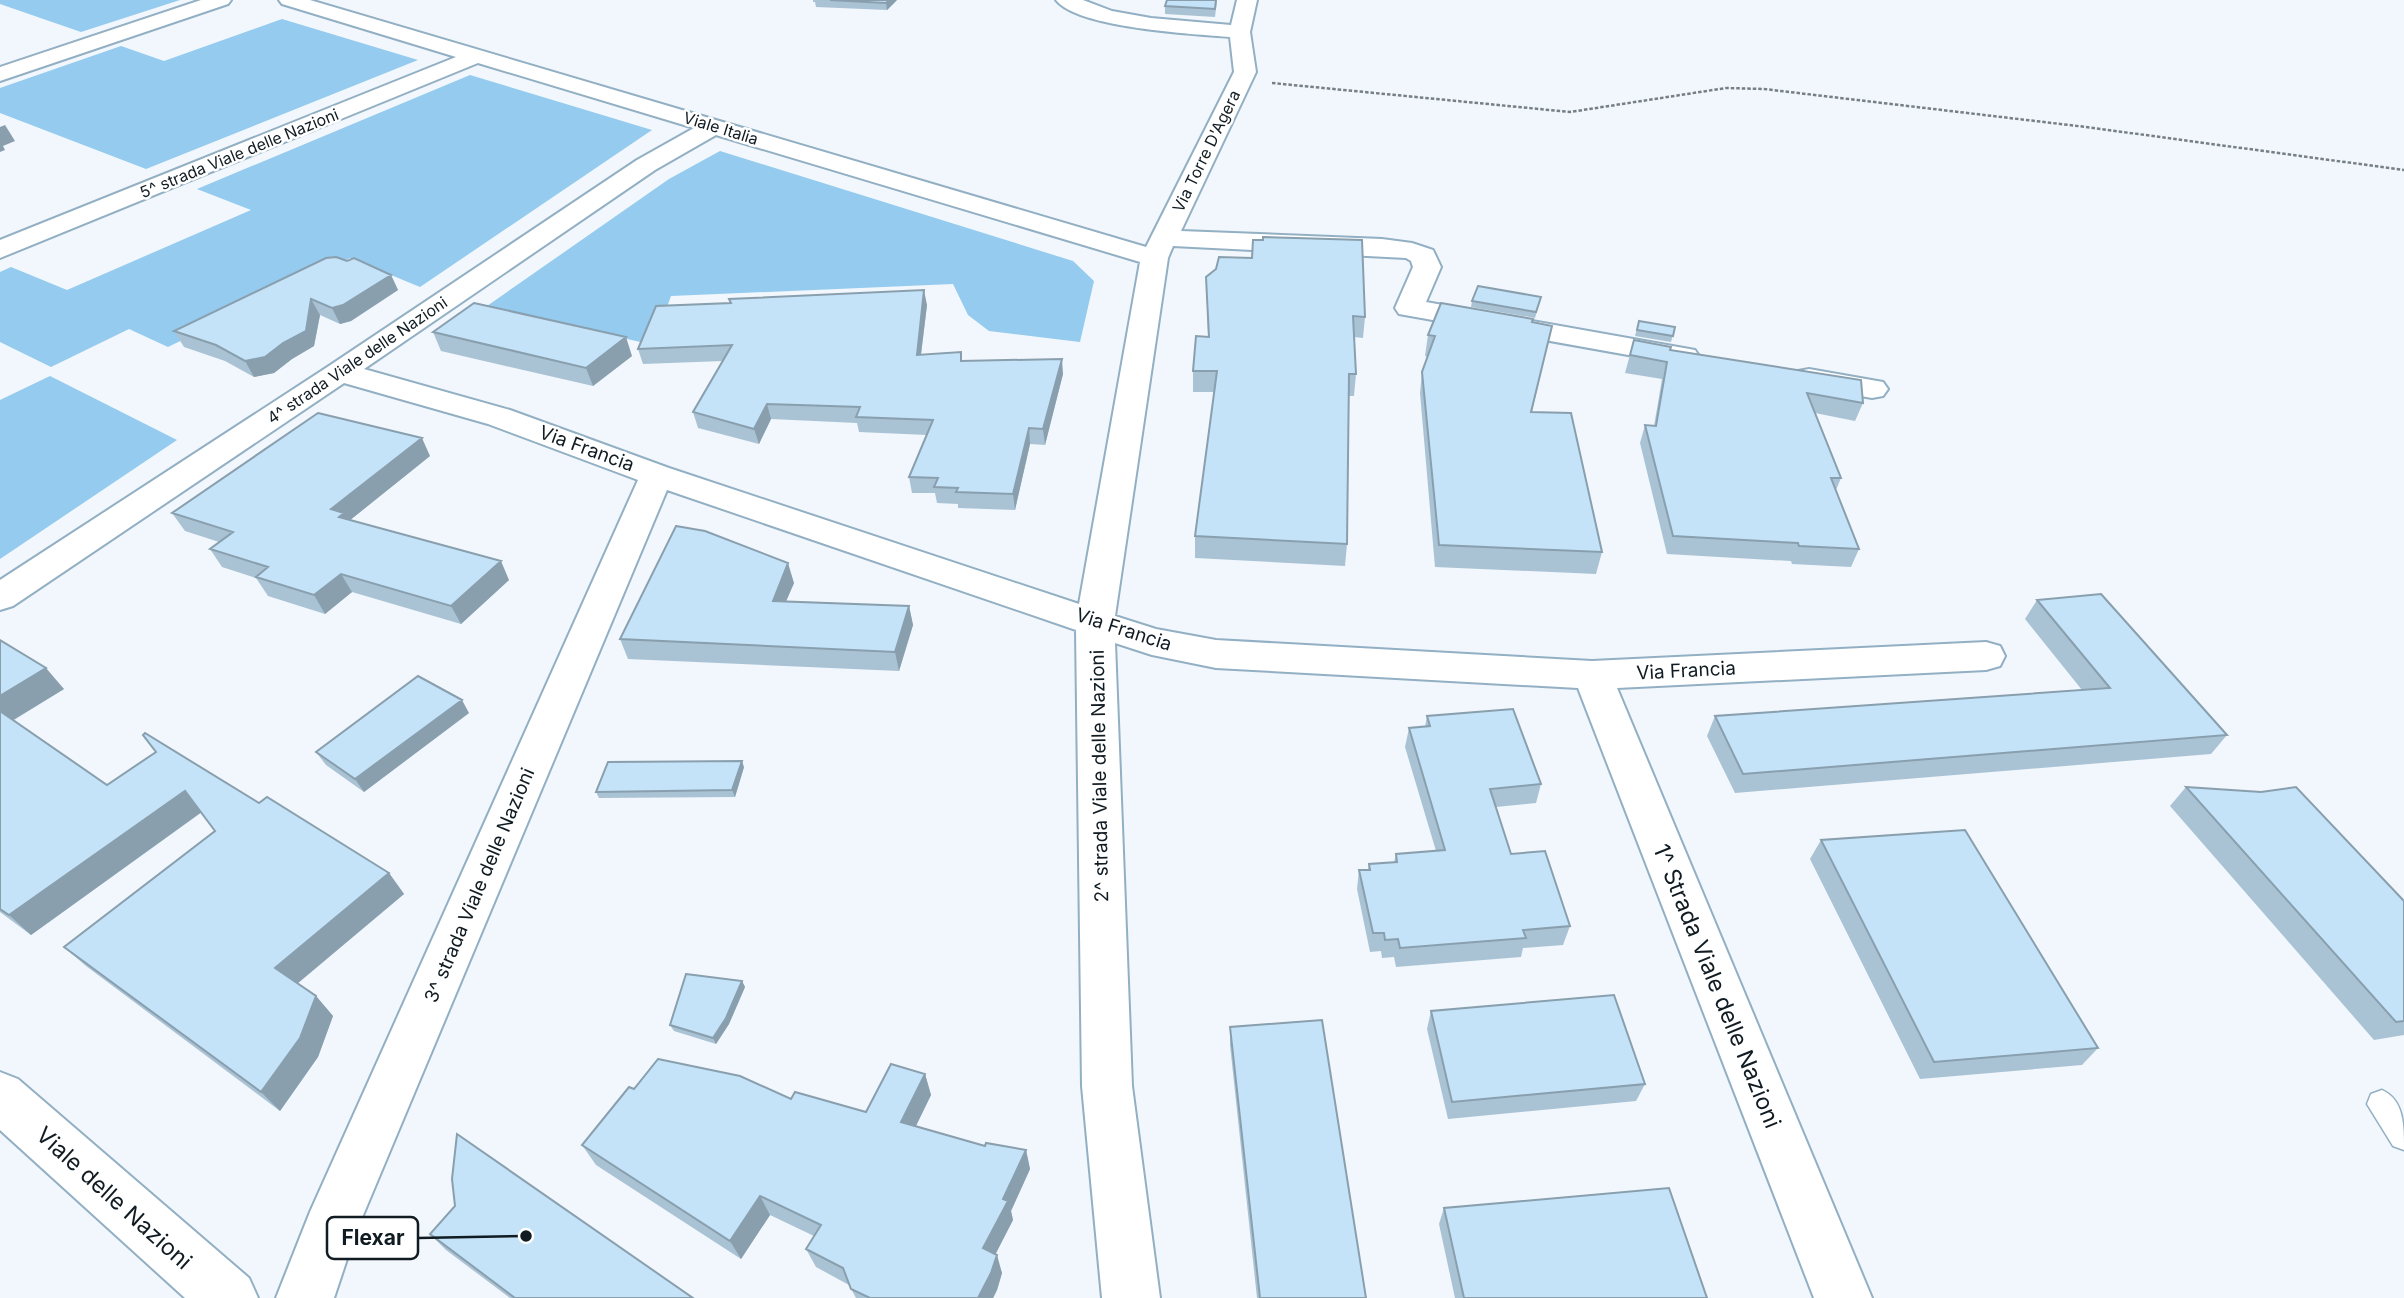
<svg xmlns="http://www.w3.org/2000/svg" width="2404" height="1298" viewBox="0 0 2404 1298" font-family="Inter,sans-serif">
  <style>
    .green { fill: #94cbee }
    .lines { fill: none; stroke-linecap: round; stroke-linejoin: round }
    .lane-casing { stroke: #92afc3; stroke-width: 3 }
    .street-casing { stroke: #92afc3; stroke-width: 4 }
    .path { stroke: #767f85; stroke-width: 2.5; stroke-dasharray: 3.5 2; stroke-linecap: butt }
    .lane { fill: #fff; fill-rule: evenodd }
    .street { fill: #fff; fill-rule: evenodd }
    .wall { fill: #a9c3d5 }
    .shaded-wall { fill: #899fae }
    .building { fill: #c4e3f8; stroke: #899fae; stroke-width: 2 }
    .labels { text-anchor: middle; stroke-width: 5; stroke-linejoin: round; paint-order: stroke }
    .far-street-label { font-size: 16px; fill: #101b22; stroke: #fff }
    .street-label { font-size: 19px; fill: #101b22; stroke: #fff }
    .near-street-label { font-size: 23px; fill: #101b22; stroke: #fff }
    .leader { fill: none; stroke: #101b22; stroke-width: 2.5 }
    .callout-dot { fill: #101b22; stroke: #fff; stroke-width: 2.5 }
    .callout { fill: #fff; stroke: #101b22; stroke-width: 2.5 }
    .callout-label { font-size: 21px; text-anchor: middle; font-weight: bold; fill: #101b22 }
  </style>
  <rect width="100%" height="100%" fill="#f1f7fc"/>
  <path class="green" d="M 0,0 L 180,0 L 81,32 L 0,4 Z
    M 282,19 L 418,60 L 146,169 L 0,113 L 0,88 L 121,46 L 164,61 Z
    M 470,75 L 652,130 L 420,287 L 350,258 L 168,347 L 129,329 L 51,367 L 0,342 L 0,272 L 11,267 L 67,290 L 251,210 L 197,189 Z
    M 720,151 L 1073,261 L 1094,281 L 1080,342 L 989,331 L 968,315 L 953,284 L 671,296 L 653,345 L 487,306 L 669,179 Z
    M 50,376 L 177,440 L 0,559 L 0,400 Z"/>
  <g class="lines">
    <defs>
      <path id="lane" d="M 2382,1090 C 2404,1100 2404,1125 2404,1150 L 2393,1146 L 2367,1104 L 2371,1094 Z"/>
      <path id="street" d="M 201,0 L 231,0 L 228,4 L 0,81 L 0,67 Z
        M 279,0 L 310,0 L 1146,247 L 1234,72 L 1230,37 C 1194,34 1077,28 1056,0 L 1083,0 L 1112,11 L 1151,18 L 1231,25 L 1237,0 L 1257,0 L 1250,32 L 1256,72 L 1181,231 L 1382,239 L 1412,243 L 1433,250 L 1441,267 L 1426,302 L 1695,350 L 1699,356 L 1695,362 L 1684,365 L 1399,314 L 1395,308 L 1413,267 L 1411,261 L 1406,258 L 1173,246 L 1168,258 L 1115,616 L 1156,629 L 1216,640 L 1592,661 L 1986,642 L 2000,646 L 2005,656 L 2000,666 L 1986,670 L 1617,688 L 1872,1298 L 1814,1298 L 1578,688 L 1216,668 L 1152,655 L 1115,643 L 1132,1086 L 1160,1298 L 1102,1298 L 1082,1086 L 1076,630 L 667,490 L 356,1232 L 334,1298 L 276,1298 L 310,1212 L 638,480 L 488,424 L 344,383 L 13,606 L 0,610 L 0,580 L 329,366 L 637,160 L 694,128 L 478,63 L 0,258 L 0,240 L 456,57 L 282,4 ZM 716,135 L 1140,262 L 1079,604 L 669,468 L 510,410 L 364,369 L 655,170 Z
        M 1809,369 L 1883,382 L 1888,389 L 1883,396 L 1872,398 L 1798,385 L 1794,378 L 1798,371 Z
        M 0,1072 L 18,1079 L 249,1278 L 258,1298 L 185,1298 L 0,1130 Z"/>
    </defs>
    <use href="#lane" class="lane-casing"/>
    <use href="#street" class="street-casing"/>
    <path class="path" d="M 1272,83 L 1570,112 L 1726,88 L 1764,89 L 2086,127 L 2404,170"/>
    <use href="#lane" class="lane"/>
    <use href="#street" class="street"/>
  </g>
  <path class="wall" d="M 813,0 L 897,0 L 887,10 L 816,7 L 815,2 L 813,2 Z
    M 1167,0 L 1217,0 L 1215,17 L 1165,14 L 1165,6 Z
    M 347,261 L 391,275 L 398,290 L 351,321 L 340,324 L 320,315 L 314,346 L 292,359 L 274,373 L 254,377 L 225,361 L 184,347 L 174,331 Z
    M 1206,277 L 1365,317 L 1363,338 L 1354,337 L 1356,374 L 1354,396 L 1349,396 L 1347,544 L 1345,566 L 1195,558 L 1195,536 L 1214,392 L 1193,392 L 1193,371 L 1208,337 Z
    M 1541,297 L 1535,318 L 1471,307 L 1472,301 Z
    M 729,299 L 927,305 L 921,355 L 1063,374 L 1045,445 L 1030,444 L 1015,510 L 958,508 L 958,504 L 937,503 L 935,493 L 912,493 L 909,477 L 927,435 L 859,432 L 857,423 L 771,419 L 759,444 L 698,428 L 693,412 L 723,361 L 643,364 L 638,349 L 730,303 Z
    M 1639,321 L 1675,327 L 1671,342 L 1635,336 Z
    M 1532,322 L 1552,326 L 1532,412 L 1602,552 L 1596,574 L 1435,567 L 1420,393 L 1422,372 L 1428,357 L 1425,356 L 1428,335 Z
    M 433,332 L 632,356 L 593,386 L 441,351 Z
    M 1634,340 L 1863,403 L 1855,421 L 1815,413 L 1841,478 L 1836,490 L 1859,549 L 1851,567 L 1792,564 L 1791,561 L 1667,554 L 1640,443 L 1645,425 L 1654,426 L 1662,379 L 1625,373 Z
    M 430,456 L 350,520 L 509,580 L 461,624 L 352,592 L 325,614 L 268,596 L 256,578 L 222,567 L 210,549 L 219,542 L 185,531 L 172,513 Z
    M 794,583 L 786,601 L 909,606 L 913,625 L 899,671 L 628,659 L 620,639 Z
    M 2037,600 L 2227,735 L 2211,754 L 1735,793 L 1707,736 L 1715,716 L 2082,690 L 2025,619 Z
    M 0,640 L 64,689 L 14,720 L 107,785 L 259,803 L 389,873 L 404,894 L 297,984 L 316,996 L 333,1016 L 318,1057 L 280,1111 L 86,966 L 64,947 L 215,831 L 202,812 L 31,935 L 0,912 Z
    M 469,713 L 364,792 L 326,765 L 316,752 Z
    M 1427,716 L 1541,784 L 1536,803 L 1496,807 L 1511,854 L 1570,926 L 1563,945 L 1523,948 L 1521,957 L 1396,967 L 1394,957 L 1382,958 L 1381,951 L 1370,952 L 1357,889 L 1359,870 L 1368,870 L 1369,864 L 1394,862 L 1396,854 L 1436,851 L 1405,747 L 1409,728 L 1425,727 Z
    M 744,767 L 735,797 L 599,798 L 596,792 Z
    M 2186,787 L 2404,901 L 2404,1035 L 2374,1040 L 2170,806 Z
    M 1821,840 L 2098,1048 L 2082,1065 L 1920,1079 L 1810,859 Z
    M 742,981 L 745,987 L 729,1024 L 716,1044 L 674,1031 L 670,1025 Z
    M 1431,1011 L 1645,1084 L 1636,1101 L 1448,1119 L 1427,1029 Z
    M 1230,1027 L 1366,1298 L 1257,1298 L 1230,1045 Z
    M 925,1074 L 931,1095 L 916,1126 L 985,1146 L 1026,1150 L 1030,1169 L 1011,1211 L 1013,1220 L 995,1254 L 1002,1273 L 997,1290 L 993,1298 L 856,1298 L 849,1285 L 816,1267 L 806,1249 L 814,1236 L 770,1215 L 741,1259 L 596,1165 L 582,1145 L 634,1089 L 791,1099 L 866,1112 Z
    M 455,1206 L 693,1298 L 510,1298 L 446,1250 L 430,1234 Z
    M 1444,1208 L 1707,1298 L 1455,1298 L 1439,1224 Z"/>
  <path class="shaded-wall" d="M 889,0 L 897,0 L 887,10 L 886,3 Z
    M 5,125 L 15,141 L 3,146 L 5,150 L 0,152 L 0,127 Z
    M 391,275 L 398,290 L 351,321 L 340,324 L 332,308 Z
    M 924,290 L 927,305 L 919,370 L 917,355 Z
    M 311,299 L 320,315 L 314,346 L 292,359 L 274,373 L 254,377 L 245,361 Z
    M 626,337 L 632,356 L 593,386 L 586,368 Z
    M 1062,359 L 1063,374 L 1045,445 L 1043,429 Z
    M 767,404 L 771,419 L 759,444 L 754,429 Z
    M 1029,428 L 1030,444 L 1015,510 L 1013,494 Z
    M 422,438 L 430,456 L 349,521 L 355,531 L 331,509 Z
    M 501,561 L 509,580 L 461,624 L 451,606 Z
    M 788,563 L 794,583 L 778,620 L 773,601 Z
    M 341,574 L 352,592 L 325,614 L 314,595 Z
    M 909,606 L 913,625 L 899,671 L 895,652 Z
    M 46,668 L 64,689 L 8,723 L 0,715 L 0,696 Z
    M 462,700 L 469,713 L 364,792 L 355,779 Z
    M 742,761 L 744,767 L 735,797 L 732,790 Z
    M 185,791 L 203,811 L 31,935 L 9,915 Z
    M 389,873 L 404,894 L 292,988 L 275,968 Z
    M 742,981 L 745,987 L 729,1024 L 716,1044 L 713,1038 Z
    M 316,996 L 333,1016 L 318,1057 L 280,1111 L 261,1092 Z
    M 925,1074 L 931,1095 L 908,1142 L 901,1122 Z
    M 1026,1150 L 1030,1169 L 1011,1211 L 1013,1220 L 989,1267 L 983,1248 L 1003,1199 Z
    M 760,1196 L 770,1215 L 741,1259 L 730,1241 Z
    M 997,1255 L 1002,1273 L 997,1290 L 993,1298 L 978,1298 Z"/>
  <path class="building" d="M 830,0 L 889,0 L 886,3 Z
    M 1167,0 L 1216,0 L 1215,9 L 1165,6 Z
    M 1263,237 L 1362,240 L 1365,317 L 1353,316 L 1356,374 L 1349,374 L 1347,544 L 1195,536 L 1217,371 L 1193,371 L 1196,336 L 1209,337 L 1206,277 L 1216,269 L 1219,257 L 1252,258 L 1253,240 L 1263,240 Z
    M 336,257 L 347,261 L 354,258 L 391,275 L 343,305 L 332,308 L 311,299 L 306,331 L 283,343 L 265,357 L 245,361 L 216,345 L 174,331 L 326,258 Z
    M 1478,286 L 1541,297 L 1536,312 L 1472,301 Z
    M 924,290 L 917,355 L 961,352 L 961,361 L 1062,359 L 1043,429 L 1029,428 L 1013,494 L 956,492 L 958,488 L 934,487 L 938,478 L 909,477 L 933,420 L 856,417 L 860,407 L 767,404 L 754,429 L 693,412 L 732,345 L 638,349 L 656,306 L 731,303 L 729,299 Z
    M 474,303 L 626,337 L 586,368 L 433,332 Z
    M 1441,303 L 1533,319 L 1532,322 L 1552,326 L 1531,412 L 1571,413 L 1602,552 L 1439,545 L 1422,372 L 1435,336 L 1428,335 Z
    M 1639,321 L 1675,327 L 1673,336 L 1637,330 Z
    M 1634,340 L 1671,347 L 1670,350 L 1861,380 L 1863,403 L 1807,393 L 1841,478 L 1831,478 L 1859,549 L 1799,546 L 1798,543 L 1673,536 L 1645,425 L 1656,426 L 1667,362 L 1630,355 Z
    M 318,413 L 422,438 L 331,509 L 344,513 L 339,517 L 501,561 L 451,606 L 341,574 L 314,595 L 256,577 L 268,567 L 210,549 L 233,532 L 172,513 Z
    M 676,526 L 705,531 L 788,563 L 773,601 L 909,606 L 895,652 L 620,639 Z
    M 2101,594 L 2227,735 L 1743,774 L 1715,716 L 2110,688 L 2037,600 Z
    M 0,640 L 46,668 L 0,696 Z
    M 418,676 L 462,700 L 355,779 L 316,752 Z
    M 1513,709 L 1541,784 L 1490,789 L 1511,854 L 1545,851 L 1570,926 L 1523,930 L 1526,938 L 1400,948 L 1398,939 L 1385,940 L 1384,933 L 1373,933 L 1359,870 L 1370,870 L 1369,864 L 1397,862 L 1396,854 L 1445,850 L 1409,728 L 1430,726 L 1427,716 Z
    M 0,711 L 107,785 L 156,752 L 143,735 L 145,733 L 259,803 L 267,797 L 389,873 L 275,968 L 316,996 L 300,1038 L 261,1092 L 64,947 L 215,831 L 185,791 L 9,915 L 0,909 Z
    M 742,761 L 732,790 L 596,792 L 608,762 Z
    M 2186,787 L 2261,792 L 2296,787 L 2404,901 L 2404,1021 L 2396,1022 Z
    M 1965,830 L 2098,1048 L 1934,1062 L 1821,840 Z
    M 686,974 L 742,981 L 726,1018 L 713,1038 L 670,1025 Z
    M 1614,995 L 1645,1084 L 1452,1102 L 1431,1011 Z
    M 1322,1020 L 1366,1298 L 1260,1298 L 1230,1027 Z
    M 658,1059 L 740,1076 L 791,1099 L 795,1092 L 866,1112 L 891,1064 L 925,1074 L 901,1122 L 985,1146 L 986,1143 L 1026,1150 L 1003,1199 L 1008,1201 L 983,1248 L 997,1255 L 991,1273 L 978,1298 L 870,1298 L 851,1289 L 843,1268 L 806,1249 L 821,1225 L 760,1196 L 730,1241 L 582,1145 L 629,1087 L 634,1089 Z
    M 457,1134 L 693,1298 L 515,1298 L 430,1234 L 455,1206 L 452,1179 Z
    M 1669,1188 L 1707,1298 L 1464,1298 L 1444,1208 Z"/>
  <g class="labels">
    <g class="far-street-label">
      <text transform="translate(721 128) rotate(17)" y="6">Viale Italia</text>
      <text transform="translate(1206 151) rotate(-64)" y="6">Via Torre D'Agera</text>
      <text transform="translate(239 153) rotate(-22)" y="6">5^ strada Viale delle Nazioni</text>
      <text transform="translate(357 360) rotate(-34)" y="6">4^ strada Viale delle Nazioni</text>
    </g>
    <g class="street-label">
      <text transform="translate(587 448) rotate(20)" y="7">Via Francia</text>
      <text transform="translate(1124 629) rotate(18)" y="7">Via Francia</text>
      <text transform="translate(1686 670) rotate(-3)" y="7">Via Francia</text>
      <text transform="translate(1099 776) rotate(-91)" y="7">2^ strada Viale delle Nazioni</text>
      <text transform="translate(479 885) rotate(-67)" y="7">3^ strada Viale delle Nazioni</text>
    </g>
    <g class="near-street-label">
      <text transform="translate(1717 986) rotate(68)" y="8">1^ Strada Viale delle Nazioni</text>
      <text transform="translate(114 1198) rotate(42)" y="8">Viale delle Nazioni</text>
    </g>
  </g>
  <path class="leader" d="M526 1236L418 1238"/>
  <circle class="callout-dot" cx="526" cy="1236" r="7"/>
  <rect class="callout" x="327" y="1217" width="91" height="42" rx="7"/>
  <g class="callout-label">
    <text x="373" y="1245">Flexar</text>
  </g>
</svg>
